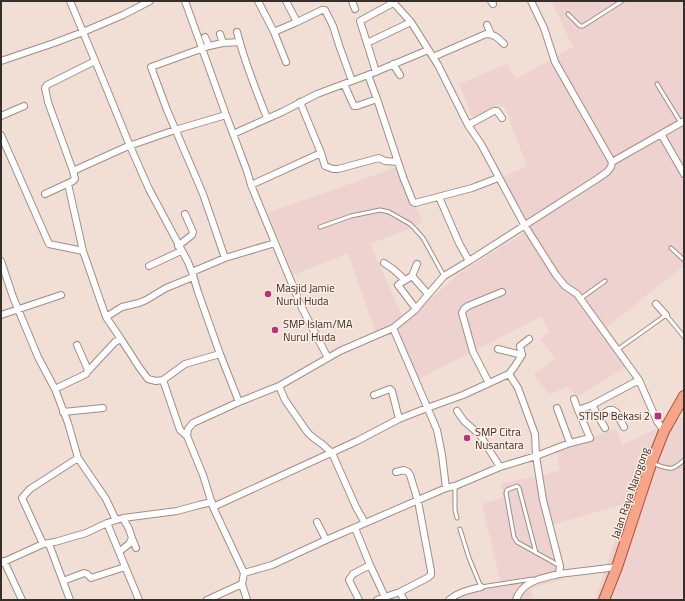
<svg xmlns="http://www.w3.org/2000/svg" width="685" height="601" viewBox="0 0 685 601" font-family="'Titillium Web',sans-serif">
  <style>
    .industrial { fill: #edd2cf }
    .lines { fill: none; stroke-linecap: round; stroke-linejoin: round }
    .service-casing { stroke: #9f8e85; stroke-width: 5 }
    .minor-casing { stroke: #9f8e85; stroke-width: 8 }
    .primary-casing { stroke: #af5436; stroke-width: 12 }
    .service { stroke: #fff; stroke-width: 3 }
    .minor { stroke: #fff; stroke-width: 6 }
    .primary { stroke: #f6a48a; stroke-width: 10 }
    .poi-dot { fill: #b93376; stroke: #ffece2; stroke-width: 1.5 }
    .labels { text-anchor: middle; stroke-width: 3; stroke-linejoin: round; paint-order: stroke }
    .poi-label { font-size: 11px; fill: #352f2b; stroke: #ffece2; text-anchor: start }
    .street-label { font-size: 11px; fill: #352f2b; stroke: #ffece2 }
  </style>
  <rect width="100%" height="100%" fill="#f1dfd5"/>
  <path class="industrial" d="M 556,1 L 684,1 L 684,268 L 682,267 L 607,327 L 632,363 L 577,397 L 568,387 L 549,394 L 534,375 L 555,358 L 540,339 L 549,332 L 542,316 L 419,379 L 395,333 L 378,339 L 348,253 L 293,275 L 268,213 L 400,166 L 423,223 L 370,244 L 405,323 L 458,274 L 527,231 L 500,178 L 527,166 L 504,105 L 472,117 L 459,84 L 507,64 L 516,79 L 573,47 L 553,4 Z
    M 684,415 L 684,600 L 595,600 L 627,503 L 552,525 L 565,579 L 531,588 L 533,600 L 452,600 L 457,596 L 501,584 L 482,504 L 503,498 L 502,483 L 541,476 L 560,470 L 556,452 L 616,428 L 622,445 L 682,417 Z"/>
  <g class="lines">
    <defs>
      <path id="service" d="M 568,14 L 580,26 L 583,26 L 622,1
        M 657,84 L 681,123
        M 320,227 L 351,216 L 380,210 L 389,212 L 410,224 L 415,229 L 423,238 L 444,276
        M 671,248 L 684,260
        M 580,299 L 605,281
        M 617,350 L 666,315 L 676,327 L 684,337
        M 654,464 C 670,469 671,472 684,460
        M 455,486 L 455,510 L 457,518
        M 460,529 L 469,558 L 481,587 L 533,579
        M 536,553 L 519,488 L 517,486 L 507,490 L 506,493 L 514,537 L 517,542 L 560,566"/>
      <path id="minor" d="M 70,1 L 101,75 L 130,146 L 149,189 L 188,262 L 192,272 L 198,292 L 220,354 L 239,402
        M 185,1 L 226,115 L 247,171 L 251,185 L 302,308 L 328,358
        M 258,1 L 274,32
        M 286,1 L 297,22
        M 352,1 L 355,9
        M 392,1 L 411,22 L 438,65 L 468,125 L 481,144 L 525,226 L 556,275 L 565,286 L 577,294 L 639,380 L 657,421 L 664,431
        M 491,1 L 493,4
        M 531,1 L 544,28 L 555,62 L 612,162 L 611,167 L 607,172 L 597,179 L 469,261 L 444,276 L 414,311 L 393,328 L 340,351 L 279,386 L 239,402 L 193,423 L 188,429 L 187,436 L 203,475 L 213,507 L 244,573 L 272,565 L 326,540 L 446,488 L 455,486 L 500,467 L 536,456 L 543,500 L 560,566 L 559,574 L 617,567
        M 393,3 L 360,21 L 367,43 L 411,22
        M 487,25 L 491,34
        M 237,32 C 244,61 256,90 267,118
        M 220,34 L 223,43 L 209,46 L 151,67 L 167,110 L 203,194 L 225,258
        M 205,37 L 209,46
        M 223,43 L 240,42
        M 367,43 L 376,72
        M 433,57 L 486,34 C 495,34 499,39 504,44
        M 1,61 L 54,43 L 83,32 L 123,15 L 150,1
        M 286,62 L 274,32 L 297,22 L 322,10 L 325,10 L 333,26 L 339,45 L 352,81
        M 393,64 L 400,75
        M 368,75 L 377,99 L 403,177 L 413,202 L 415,203 L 472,188 L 498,178
        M 344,84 L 354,106 L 357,106 L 377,99
        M 300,102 L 321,153
        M 1,116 L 24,106
        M 468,125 L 494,111 L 497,111 L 502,118
        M 233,134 L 282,112 L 317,94 L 368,75 L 428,50
        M 661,134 L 684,174
        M 1,135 L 49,244 L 83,251 L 106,317 L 121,339 L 115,342 L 88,371
        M 612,162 L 684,121
        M 73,171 L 48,102 L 45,88 L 47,85 L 95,61
        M 68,184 L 83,251
        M 251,185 L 321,153 L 325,166 L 333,169 L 338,169 L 379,158 L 385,161 L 398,162
        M 45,194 L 73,181 L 75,179 L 73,171 L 126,147 L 175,130 L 226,115
        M 439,197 L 459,243 L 469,261
        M 178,246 L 192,235 L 193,232 L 185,214
        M 1,261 L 13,297 L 38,357 L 55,389 L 68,423 L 78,458 L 106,499 L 116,520
        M 384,263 L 393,269 L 405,280
        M 417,264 L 412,276 L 428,294
        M 149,266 L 181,251
        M 192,272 L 225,258 L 275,243
        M 412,276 L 399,284 L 398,285 L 416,309
        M 656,304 L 666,315
        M 1,315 L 61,295
        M 106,317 L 122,307 L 139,303 L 146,300 L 166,288 L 193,277
        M 393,328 L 437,430 L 442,455 L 446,488
        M 121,339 L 139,367 L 148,379 L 156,381 L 163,380 L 185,364 L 220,354
        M 498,349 L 522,355
        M 509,374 L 515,366 L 522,355 L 520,346 L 529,339
        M 163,380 L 180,430 L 187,436
        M 489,383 L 473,352 L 462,313 L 464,309 L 468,306 L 502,292
        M 279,386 L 285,400 L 308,433 L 315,439 L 322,444 L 332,453 L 356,507 L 365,523
        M 55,389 L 86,374 L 88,370 L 77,345
        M 374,395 L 390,389 L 392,391 L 399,419
        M 574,399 L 578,410 L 592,405
        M 557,408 L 570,443
        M 457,411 L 464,421 L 480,435 L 500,467
        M 63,412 L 103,408
        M 599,417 L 609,410 L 613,410 L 616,412 L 624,427
        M 605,428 L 592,405 L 639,380
        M 396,472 L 404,470 L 408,472 L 410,475 L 418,501 L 431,571 L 431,575 L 427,578 L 400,592
        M 213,507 L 357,441 L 399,419 L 427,408 L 463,395 L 509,374 L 518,388 L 535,434 L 536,456 L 570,443 L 590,438 L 578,410
        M 317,522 L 326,540
        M 107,523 L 139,600
        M 355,528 L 370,565 L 385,597 L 400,592 L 404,600
        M 132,538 L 136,548
        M 43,544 L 22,498 L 30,489 L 78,458
        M 49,544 L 70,600
        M 120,551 L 129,544 L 132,538 L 129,529 L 123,518
        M 4,561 L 22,600
        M 1,563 L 43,544 L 55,542 L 86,533 L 107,523 L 123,518 L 177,511 L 199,505 L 212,502
        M 244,573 L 242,584 L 247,600
        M 63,581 L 84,573 L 87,574 L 91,578 L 125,567
        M 207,600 L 242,584
        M 359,600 L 349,580 L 353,574 L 370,565
        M 377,600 L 385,597
        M 449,600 C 458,592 469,590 481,587
        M 516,600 C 522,581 542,578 559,574"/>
      <path id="primary" d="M 604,600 L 617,567 L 651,464 L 664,431 L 684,396"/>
    </defs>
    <use href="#service" class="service-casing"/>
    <use href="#minor" class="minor-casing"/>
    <use href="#primary" class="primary-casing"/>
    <use href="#service" class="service"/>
    <use href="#minor" class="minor"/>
    <use href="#primary" class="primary"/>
  </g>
  <g class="poi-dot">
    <circle cx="268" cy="294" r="4"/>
    <circle cx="275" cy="330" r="4"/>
    <rect x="654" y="412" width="8" height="8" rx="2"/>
    <circle cx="467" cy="438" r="4"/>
  </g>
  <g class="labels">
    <g class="poi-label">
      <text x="276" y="292">Masjid Jamie<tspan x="276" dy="13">Nurul Huda</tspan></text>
      <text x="283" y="328">SMP Islam/MA<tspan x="283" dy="13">Nurul Huda</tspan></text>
      <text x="650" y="420" text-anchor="end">STISIP Bekasi 2</text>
      <text x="475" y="436">SMP Citra<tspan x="475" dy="13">Nusantara</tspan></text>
    </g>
    <g class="street-label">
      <text transform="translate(630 493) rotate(-71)" y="4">Jalan Raya Narogong</text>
    </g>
  </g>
  <rect width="685" height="601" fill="none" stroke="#352f2b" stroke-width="4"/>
</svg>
